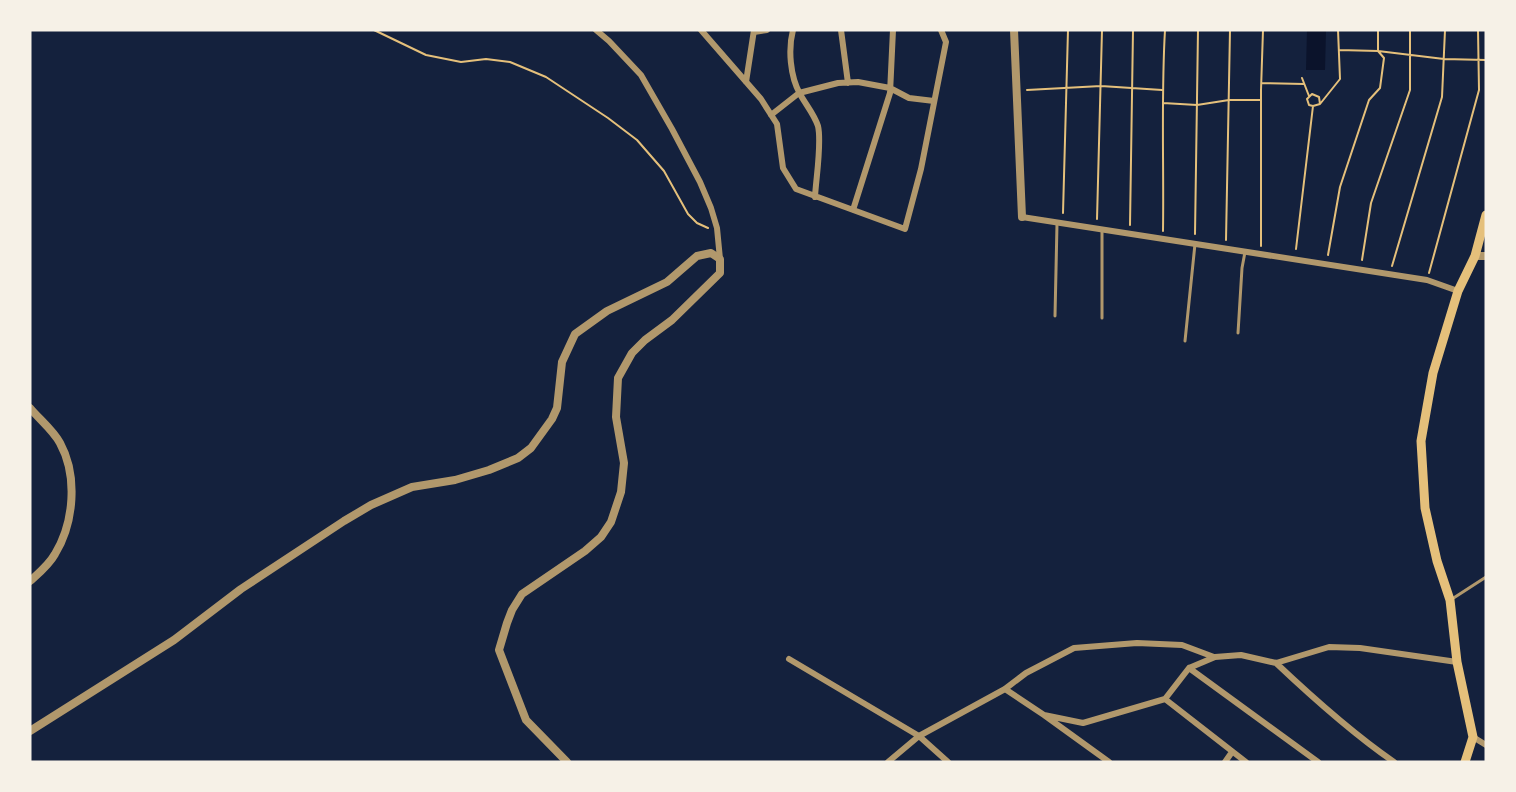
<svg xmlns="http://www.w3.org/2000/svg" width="1516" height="792" viewBox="0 0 1516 792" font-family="Rubik,sans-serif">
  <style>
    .water { fill: #0b132b }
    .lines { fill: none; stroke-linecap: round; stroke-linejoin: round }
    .path { stroke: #e5c07b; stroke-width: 2 }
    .service { stroke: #b1986c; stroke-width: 3 }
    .minor { stroke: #b1986c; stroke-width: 6 }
    .tertiary { stroke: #b1986c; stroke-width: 8 }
    .secondary { stroke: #e5c07b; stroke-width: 9 }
  </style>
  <rect width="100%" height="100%" fill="#14213d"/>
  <path class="water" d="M 1307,30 L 1326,30 L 1325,70 L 1306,70 Z"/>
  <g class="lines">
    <path class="path" d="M 374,30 L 426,55 L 461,62 L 486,59 L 510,62 L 546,77 L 608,118 L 637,140 L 664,171 L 688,214 L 697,223 L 708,228
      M 1339,50 L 1378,51 L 1444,59 L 1486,60
      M 1302,78 L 1309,96
      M 1262,83 L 1304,84
      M 1027,90 L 1101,86 L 1162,90
      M 1163,103 L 1197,105 L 1229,100 L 1261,100
      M 1320,104 L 1319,97 L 1312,94 L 1307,99 L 1309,105 L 1313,106 L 1320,104 L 1340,79 L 1338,30
      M 1063,213 L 1068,30
      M 1097,219 L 1102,30
      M 1130,225 L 1133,30
      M 1163,231 C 1164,164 1161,97 1165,30
      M 1195,234 L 1198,30
      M 1226,240 L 1230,30
      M 1261,246 L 1261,90 L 1263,30
      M 1296,249 L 1313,106
      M 1328,255 L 1340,187 L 1369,100 L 1380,88 L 1384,58 L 1378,51 L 1378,30
      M 1362,260 L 1371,203 L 1410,90 L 1410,30
      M 1392,266 L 1442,97 L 1445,30
      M 1429,273 L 1479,90 L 1478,30"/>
    <path class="service" d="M 1055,316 L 1057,224
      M 1102,318 L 1102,230
      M 1238,333 L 1242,268 L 1245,252
      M 1185,341 L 1195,244
      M 1452,599 L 1486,577"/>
    <path class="minor" d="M 596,30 L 609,41 L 641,75 L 672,129 L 700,182 L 711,208 L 717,228 L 720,259
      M 701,30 L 761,99 L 777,124 L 783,168 L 796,189 L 905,229 L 921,169 L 946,42 L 941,30
      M 793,30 C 788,49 790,76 800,94 C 806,105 814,114 818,126 C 822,143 816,178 815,197
      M 841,30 L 848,83
      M 754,32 L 767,30
      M 746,82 L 754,30
      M 771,115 L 799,93 L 838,83 L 858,82 L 890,88 L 909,98 L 934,101
      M 853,210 L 890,93 L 893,30
      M 1022,217 L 1427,280 L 1458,291
      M 789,659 L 919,736 L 948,762
      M 1276,663 C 1313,698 1352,733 1394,762
      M 1189,668 L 1318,762
      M 1005,689 L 1044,715 L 1109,762
      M 1165,699 L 1246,762
      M 1044,715 L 1083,723 L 1165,699 L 1189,668 L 1215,657 L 1241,655 L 1276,663 L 1329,647 L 1360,648 L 1457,662
      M 1473,737 L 1486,745
      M 888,762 L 919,736 L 1005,689 L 1026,673 L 1074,648 L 1137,643 L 1182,645 L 1214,657
      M 1225,762 L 1232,752"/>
    <path class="tertiary" d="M 1014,30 L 1022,217
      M 1475,256 L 1486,256
      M 30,408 C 39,419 53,430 60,443 C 78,476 74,523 55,554 C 49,565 39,573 30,581
      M 30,731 L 174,640 L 241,589 L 344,521 L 371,505 L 412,487 L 455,480 L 489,470 L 518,458 L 531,448 L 552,419 L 557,408 L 562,362 L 575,334 L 607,311 L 667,282 L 697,256 L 711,253 L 720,259 L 720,273 L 672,320 L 645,340 L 632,353 L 618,378 L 616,417 L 624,463 L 621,492 L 611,522 L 601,537 L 585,551 L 522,594 L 512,610 L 507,623 L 499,650 L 526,720 L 567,762"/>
    <path class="secondary" d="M 1465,762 L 1473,737 L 1457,662 L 1450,600 L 1437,561 L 1425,508 L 1421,441 L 1433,373 L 1458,291 L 1475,256 L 1486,215"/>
  </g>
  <rect width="1516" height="792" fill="none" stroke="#f6f1e7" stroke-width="63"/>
</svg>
